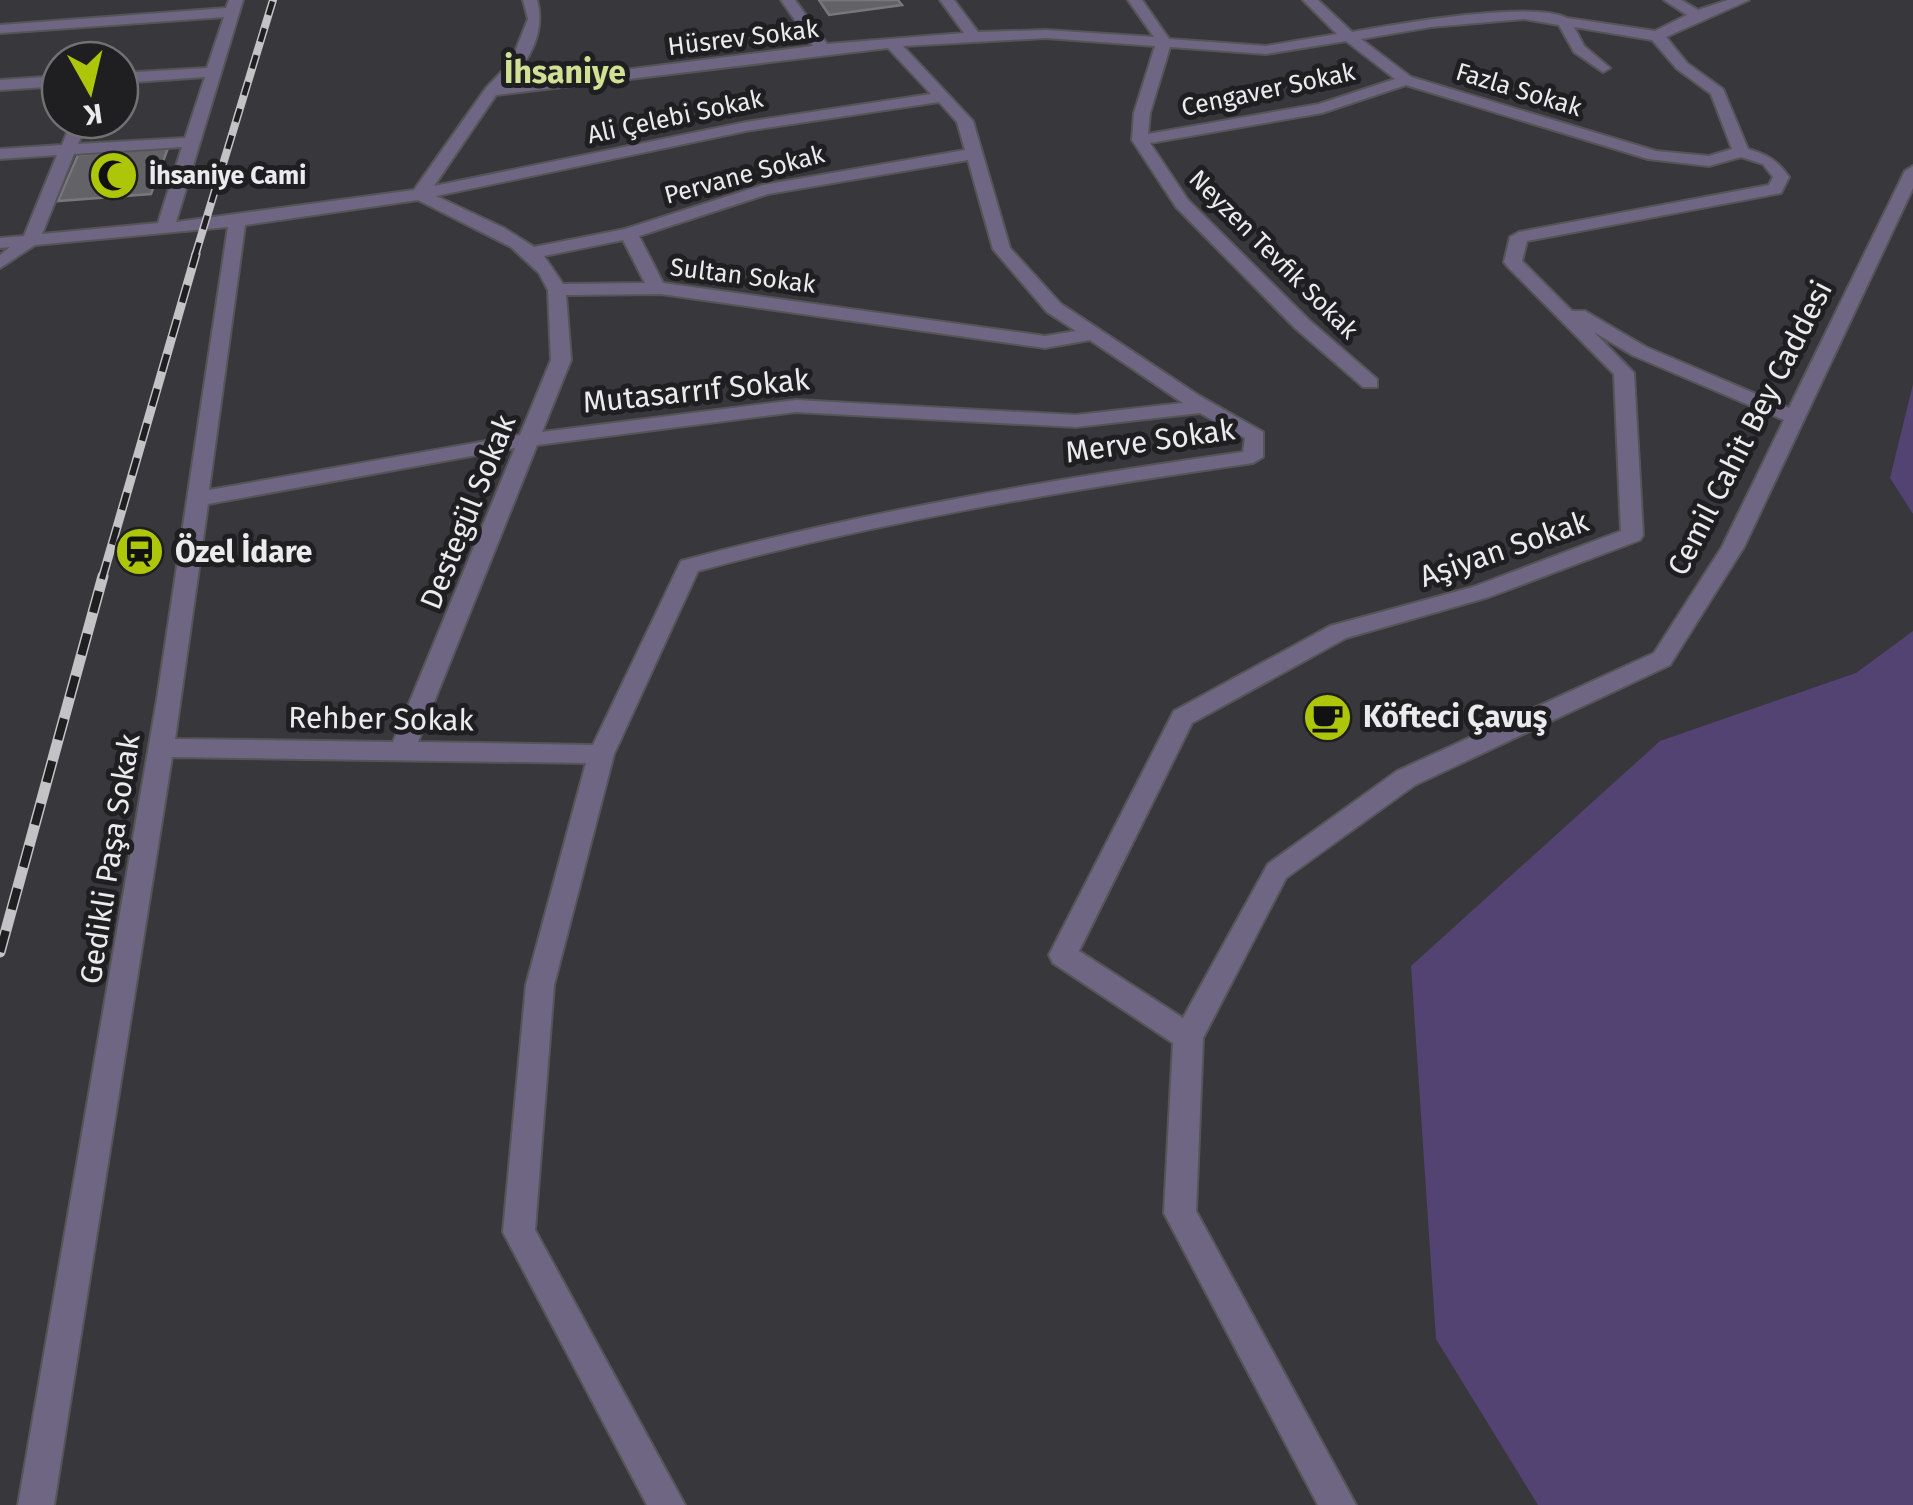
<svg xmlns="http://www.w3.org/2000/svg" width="1913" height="1505" viewBox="0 0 1913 1505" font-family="'Fira Sans',sans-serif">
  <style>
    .green { fill: #534373 }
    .building { fill: #636266; stroke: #78777c; stroke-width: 2.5 }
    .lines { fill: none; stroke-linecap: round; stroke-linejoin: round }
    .minor-casing { stroke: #555457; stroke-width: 4 }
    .minor { fill: #6f6684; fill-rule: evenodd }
    .rail-far2-casing { stroke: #c3c2c5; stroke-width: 8 }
    .rail-far1-casing { stroke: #c3c2c5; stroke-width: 9 }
    .rail-casing { stroke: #c3c2c5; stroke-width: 11 }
    .rail-far2 { stroke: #1f1e20; stroke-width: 5; stroke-dasharray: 14; stroke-linecap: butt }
    .rail-far1 { stroke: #1f1e20; stroke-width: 6; stroke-dasharray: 18; stroke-linecap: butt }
    .rail { stroke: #1f1e20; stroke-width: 8; stroke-dasharray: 22; stroke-linecap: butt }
    .labels { text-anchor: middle; stroke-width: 10; stroke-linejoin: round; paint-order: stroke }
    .far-street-label { font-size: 25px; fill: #ebeaed; stroke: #1f1e20 }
    .far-poi-label { font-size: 25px; font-weight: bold; fill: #ebeaed; stroke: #1f1e20; text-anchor: start }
    .street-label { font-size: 30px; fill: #ebeaed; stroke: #1f1e20 }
    .poi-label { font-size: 30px; font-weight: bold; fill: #ebeaed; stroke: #1f1e20; text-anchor: start }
    .far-district-label { font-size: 32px; font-weight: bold; fill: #d0e094; stroke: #1f1e20 }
  </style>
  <rect width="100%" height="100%" fill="#38373b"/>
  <path class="green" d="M 1913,384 L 1913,514 L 1890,478 Z
    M 1913,631 L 1913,1505 L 1538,1505 L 1436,1339 L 1411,966 L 1660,741 L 1856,673 Z"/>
  <path class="building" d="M 819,0 L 898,0 L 902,5 L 829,15 Z
    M 168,148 L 151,194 L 58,201 L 78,155 Z"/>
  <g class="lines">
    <defs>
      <path id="minor" d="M 229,0 L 243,0 L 176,222 L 414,190 L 486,88 L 511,62 L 528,19 L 523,0 L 537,0 C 546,32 529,62 506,85 L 813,46 L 781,0 L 795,0 L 827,44 L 964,33 L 940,0 L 954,0 L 978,32 L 1046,30 L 1154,37 L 1128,0 L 1142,0 L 1169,39 L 1266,46 L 1337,34 L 1303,0 L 1318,0 L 1352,32 C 1398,24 1531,0 1567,18 L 1655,31 L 1687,15 L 1664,0 L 1681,0 L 1698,10 L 1728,0 L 1749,0 L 1666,37 L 1687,63 L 1723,89 L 1748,149 C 1768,155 1777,160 1789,177 L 1781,193 L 1527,241 L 1522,261 L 1572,311 L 1585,311 L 1646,347 L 1789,408 L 1905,171 L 1913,166 L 1913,188 L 1744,547 L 1670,665 L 1415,785 L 1286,878 L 1203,1038 L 1196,1211 L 1356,1505 L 1318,1505 L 1164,1213 L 1173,1043 L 1053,963 L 1049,955 L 1174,711 L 1330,626 L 1473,587 L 1621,531 L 1614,374 L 1507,266 L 1504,262 L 1510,237 L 1519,232 L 1769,185 L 1773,177 L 1763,164 L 1741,157 L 1709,166 L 1648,159 L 1406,85 L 1322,113 L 1150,143 L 1188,200 L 1309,320 L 1377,379 L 1377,387 L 1363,387 L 1295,328 L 1176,207 L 1132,140 L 1134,113 L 1155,46 L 1046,38 L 903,46 L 973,121 L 1010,248 L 1061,304 L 1198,395 L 1263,432 L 1263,457 L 1253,463 C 1066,490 881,521 698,571 L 614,754 L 554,985 L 535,1230 L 685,1505 L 647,1505 L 503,1232 L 526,985 L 586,763 L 172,757 L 54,1505 L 18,1505 L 157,699 L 228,227 L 35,245 L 0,268 L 0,255 L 10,247 L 0,248 L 0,238 L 24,236 L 57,155 L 0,159 L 0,149 L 62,145 L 72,120 L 88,120 L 78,144 L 185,138 L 205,77 L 120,83 L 120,73 L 207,68 L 224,17 L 0,33 L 0,25 L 226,8 ZM 1524,19 L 1559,25 L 1574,52 L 1603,72 L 1610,68 L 1584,46 L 1574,27 L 1652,40 L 1677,69 L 1711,94 L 1732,149 L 1709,156 L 1656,151 L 1411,77 L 1361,39 L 1431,27 ZM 1346,41 L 1395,79 L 1319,104 L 1148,134 L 1150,113 L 1170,47 L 1266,54 ZM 888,48 L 931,94 L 746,122 L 434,186 L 496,95 ZM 939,102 L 957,122 L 965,150 L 763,185 L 625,229 L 534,247 L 504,228 L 436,196 L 746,131 ZM 182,147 L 158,223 L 42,234 L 74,154 ZM 968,160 L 993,249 L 1047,312 L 1076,331 L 1045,336 L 663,283 L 639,236 L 768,194 ZM 418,200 L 511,247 L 539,273 L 548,290 L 551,360 L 520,435 L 209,490 L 245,225 ZM 623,240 L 645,283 L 563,284 L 544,256 ZM 661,294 L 1045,348 L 1090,340 L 1183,403 L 1076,415 L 796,400 L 542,432 L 571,360 L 566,295 ZM 1594,332 L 1632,355 L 1784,420 L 1722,547 L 1654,653 L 1397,771 L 1268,864 L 1183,1018 L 1079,951 L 1192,723 L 1346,638 L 1489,597 L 1640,540 L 1643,535 L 1634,373 ZM 796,412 L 1076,427 L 1200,413 L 1245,438 L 1243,452 C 1054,479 866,511 681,561 L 593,745 L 418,742 L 537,445 ZM 515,448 L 393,742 L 175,739 L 208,504 Z
        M 60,76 L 60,86 L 0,90 L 0,80 Z"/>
    </defs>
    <use href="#minor" class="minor-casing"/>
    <use href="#minor" class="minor"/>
    <defs>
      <path id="rail-far2" d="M 195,256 L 273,0"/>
      <path id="rail-far1" d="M 102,579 L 196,254"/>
      <path id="rail" d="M 0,952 L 103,576"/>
    </defs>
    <use href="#rail-far2" class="rail-far2-casing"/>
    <use href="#rail-far1" class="rail-far1-casing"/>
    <use href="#rail" class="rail-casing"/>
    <use href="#rail-far2" class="rail-far2"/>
    <use href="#rail-far1" class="rail-far1"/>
    <use href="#rail" class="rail"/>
  </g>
  <defs>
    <symbol id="mosque-disc" viewBox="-11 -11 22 22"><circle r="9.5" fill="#aec60a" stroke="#1f1e20"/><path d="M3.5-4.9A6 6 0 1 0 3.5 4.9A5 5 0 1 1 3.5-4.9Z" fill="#111"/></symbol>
    <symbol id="station-disc" viewBox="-11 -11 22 22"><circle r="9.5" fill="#aec60a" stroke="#1f1e20"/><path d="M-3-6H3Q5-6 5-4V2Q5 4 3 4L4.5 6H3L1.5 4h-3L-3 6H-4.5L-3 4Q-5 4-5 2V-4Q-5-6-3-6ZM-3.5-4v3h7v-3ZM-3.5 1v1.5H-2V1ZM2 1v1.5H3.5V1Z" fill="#111"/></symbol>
    <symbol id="cafe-disc" viewBox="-11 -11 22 22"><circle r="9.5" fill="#aec60a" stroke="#1f1e20"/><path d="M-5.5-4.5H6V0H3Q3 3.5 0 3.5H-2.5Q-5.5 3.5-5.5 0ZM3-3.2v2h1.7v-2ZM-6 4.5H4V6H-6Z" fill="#111"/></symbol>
  </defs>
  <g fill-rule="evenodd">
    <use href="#mosque-disc" x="86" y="148" width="55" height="55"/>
    <use href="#station-disc" x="112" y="524" width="55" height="55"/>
    <use href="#cafe-disc" x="1300" y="690" width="55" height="55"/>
  </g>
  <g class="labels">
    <g class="far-street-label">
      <text transform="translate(743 37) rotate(-7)" y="9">Hüsrev Sokak</text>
      <text transform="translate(1268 89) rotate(-12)" y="9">Cengaver Sokak</text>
      <text transform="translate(1519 89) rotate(17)" y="9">Fazla Sokak</text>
      <text transform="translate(675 116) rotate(-12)" y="9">Ali Çelebi Sokak</text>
      <text transform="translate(744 174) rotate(-15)" y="9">Pervane Sokak</text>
      <text transform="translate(1274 254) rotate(45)" y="9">Neyzen Tevfik Sokak</text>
      <text transform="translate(743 275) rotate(7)" y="9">Sultan Sokak</text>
    </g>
    <g class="far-poi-label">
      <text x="149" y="184">İhsaniye Cami</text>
    </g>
    <g class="street-label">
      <text transform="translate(696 391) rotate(-6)" y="10">Mutasarrıf Sokak</text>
      <text transform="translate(1750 428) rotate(-63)" y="10">Cemil Cahit Bey Caddesi</text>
      <text transform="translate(1150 441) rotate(-8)" y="10">Merve Sokak</text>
      <text transform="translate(468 512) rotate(-68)" y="10">Destegül Sokak</text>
      <text transform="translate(1504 549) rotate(-19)" y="10">Aşiyan Sokak</text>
      <text transform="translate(381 719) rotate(1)" y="10">Rehber Sokak</text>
      <text transform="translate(110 859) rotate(-81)" y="10">Gedikli Paşa Sokak</text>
    </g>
    <g class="poi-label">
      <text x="175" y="562">Özel İdare</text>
      <text x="1363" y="727">Köfteci Çavuş</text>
    </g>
    <g class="far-district-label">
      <text x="565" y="83">İhsaniye</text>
    </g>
  </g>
  <g transform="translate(90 90) rotate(172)"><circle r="48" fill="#1f1e20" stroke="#717072" stroke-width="2.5"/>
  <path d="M0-8L18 38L0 25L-18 38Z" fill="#aec60a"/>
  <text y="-15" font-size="28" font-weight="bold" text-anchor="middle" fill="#ebeaed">K</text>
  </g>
</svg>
